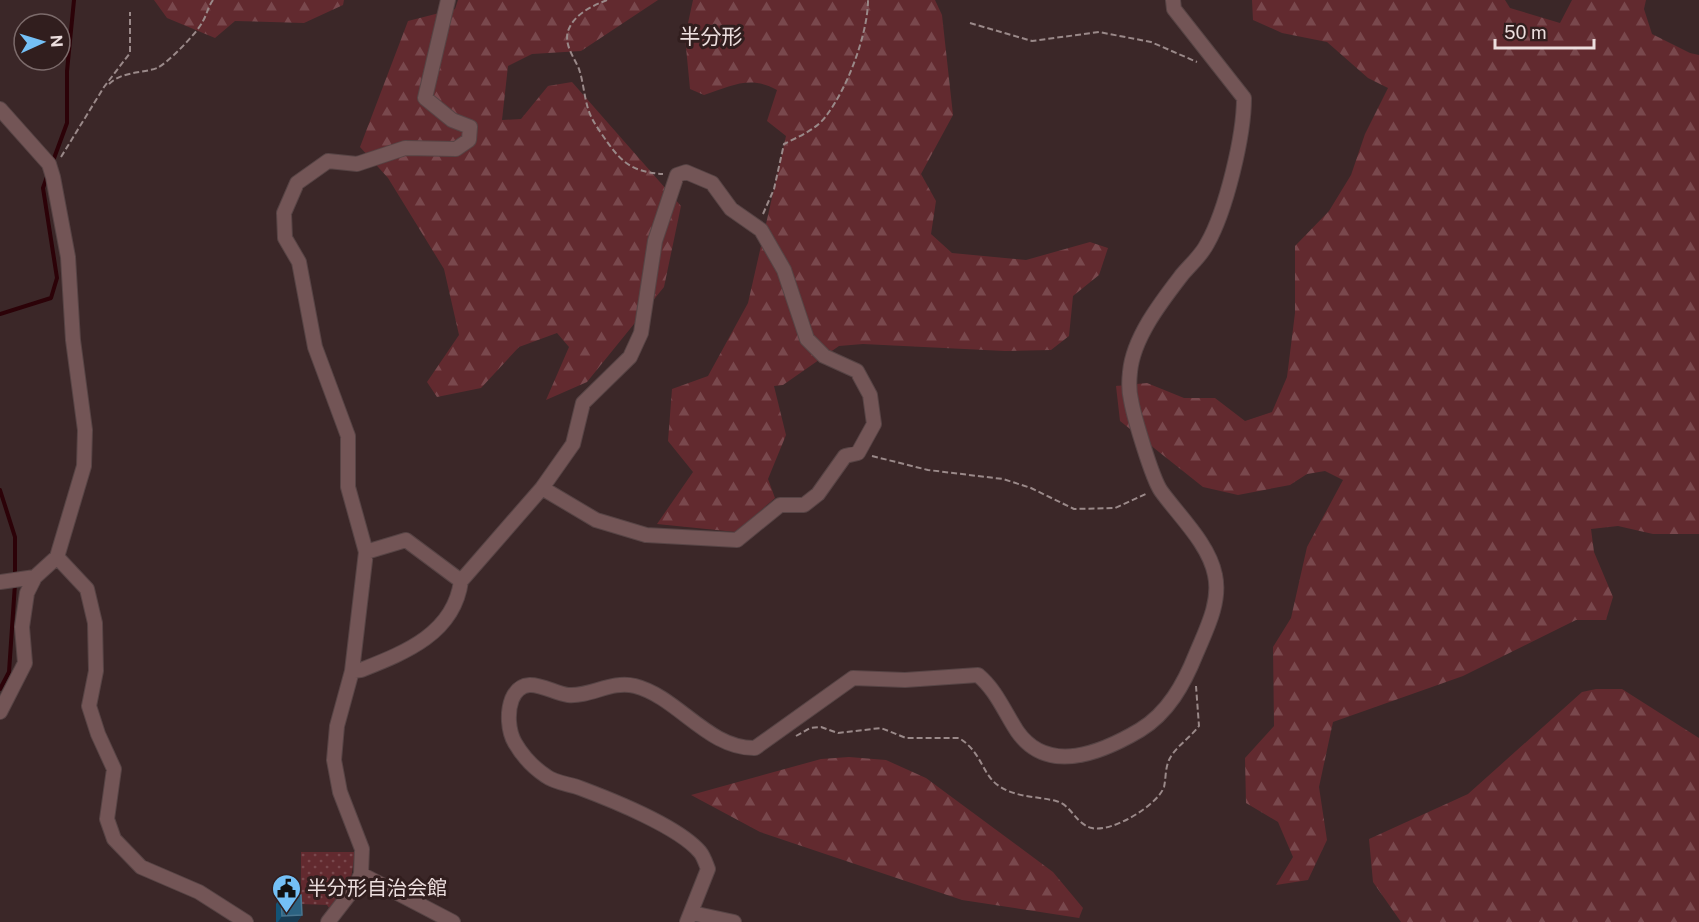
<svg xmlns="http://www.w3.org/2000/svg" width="1699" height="922" viewBox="0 0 1699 922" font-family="'Public Sans','Noto Sans JP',sans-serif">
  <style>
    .forest { fill: url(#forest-firs) }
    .park { fill: url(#park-dots) }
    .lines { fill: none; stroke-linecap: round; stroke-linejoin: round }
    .stream { stroke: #2c0208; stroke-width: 4 }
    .minor-casing { stroke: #574445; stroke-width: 16 }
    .path { stroke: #9a8989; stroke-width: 2; stroke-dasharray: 6 3; stroke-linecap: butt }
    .minor { stroke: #735556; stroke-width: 14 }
    .wall { fill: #135376 }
    .shaded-wall { fill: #193b52 }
    .building { fill: #2b6281; stroke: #497690; stroke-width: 1.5 }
    .labels { text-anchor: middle; stroke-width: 6; stroke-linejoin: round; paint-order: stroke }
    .poi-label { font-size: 20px; fill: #ecdede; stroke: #311e1e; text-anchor: start }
    .neighbourhood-label { font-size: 21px; fill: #ecdede; stroke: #311e1e }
  </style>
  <defs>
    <pattern id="forest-firs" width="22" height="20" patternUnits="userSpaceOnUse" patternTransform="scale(1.5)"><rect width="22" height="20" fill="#622a2f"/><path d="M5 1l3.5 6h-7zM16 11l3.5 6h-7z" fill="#79484d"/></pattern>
    <pattern id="park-dots" width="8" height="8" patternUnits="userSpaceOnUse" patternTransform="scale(1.5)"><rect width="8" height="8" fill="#622a2f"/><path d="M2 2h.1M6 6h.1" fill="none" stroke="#79484d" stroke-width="1.8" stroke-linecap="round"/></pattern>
  </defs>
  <rect width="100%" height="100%" fill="#3b2728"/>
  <path class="forest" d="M 154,0 L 344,0 L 343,5 L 304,23 L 235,21 L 215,38 L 167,18 Z
    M 458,0 L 658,0 L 581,51 L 532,54 L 508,66 L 502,120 L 521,119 L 548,86 L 572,82 L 681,206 L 664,287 L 587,382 L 546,400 L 569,347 L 557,333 L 519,347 L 481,388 L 437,397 L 427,382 L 459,335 L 444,269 L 388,178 L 360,147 L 408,21 L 455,9 Z
    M 693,0 L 935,0 L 942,15 L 953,115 L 921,174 L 936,201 L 931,234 L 952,253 L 1026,260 L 1090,242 L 1108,248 L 1099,275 L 1073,296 L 1069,336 L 1051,350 L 1005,351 L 863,344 L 839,346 L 783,385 L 774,386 L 786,435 L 768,479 L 775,498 L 736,532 L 657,524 L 693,472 L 668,441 L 672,389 L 708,376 L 748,303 L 786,136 L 767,121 L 777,90 C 750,75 732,86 704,95 L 690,89 L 685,37 Z
    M 1252,0 L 1505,0 L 1510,8 L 1560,23 L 1572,0 L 1646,0 L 1644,9 L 1652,34 L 1690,53 L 1699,55 L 1699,534 L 1653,534 L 1618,526 L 1591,529 L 1594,552 L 1613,597 L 1606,620 L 1576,620 L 1463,676 L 1333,722 L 1319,787 L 1327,840 L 1308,880 L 1276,885 L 1293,857 L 1278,822 L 1246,803 L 1245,758 L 1274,726 L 1273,647 L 1291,618 L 1307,547 L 1343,480 L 1325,471 L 1307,474 L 1290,485 L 1238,495 L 1203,487 L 1120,421 L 1116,386 L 1147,383 L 1184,398 L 1215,398 L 1245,421 L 1272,412 L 1287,377 L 1295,313 L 1295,246 L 1329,211 L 1351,175 L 1365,134 L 1388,88 L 1368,78 L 1327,42 L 1282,33 L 1253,20 Z
    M 1596,689 L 1622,689 L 1699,738 L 1699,922 L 1401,922 L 1373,882 L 1369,839 L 1468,794 L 1582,692 Z
    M 849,757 L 886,760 L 926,778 L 1053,872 L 1083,908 L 1079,918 L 962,900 L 760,832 L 691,795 L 821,759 Z"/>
  <path class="park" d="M 301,852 L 355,852 L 351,879 L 329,908 L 327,905 L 301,904 Z"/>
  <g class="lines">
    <path class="stream" d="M 53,161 L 67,123 L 67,71 L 74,0
      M 0,314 L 51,298 L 57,278 L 43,188 L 48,174
      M 0,490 L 15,537 L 15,577
      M 0,689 L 9,672 L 15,584"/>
    <defs>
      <path id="minor" d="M 0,109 L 49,164 L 53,177 L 68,257 L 73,340 L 85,430 L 84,466 L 57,557 L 35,577 L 0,582
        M 366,552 L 406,540 L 461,581
        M 57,557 L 87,589 L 95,623 L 96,671 L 89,706 L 98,734 L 114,769 L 107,819 L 114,839 L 141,867 L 199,892 L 246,922
        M 352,671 L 361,670 C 404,653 454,634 461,581 L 542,488 L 573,444 L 583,403 L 630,357 L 641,333 L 655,241 L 677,175 L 686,172 L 712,183 L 731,209 L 761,230 L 784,270 L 807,339 L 824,356 L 857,371 L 870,395 L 874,424 L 858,453 L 845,456 L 818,494 L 804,505 L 780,505 L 737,540 L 646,535 L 596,520 L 542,488
        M 0,712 L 25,663 L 22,627 L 27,593 L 35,577
        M 361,874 L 453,922
        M 692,913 L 734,922
        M 328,922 L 355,887 L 361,874 L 362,849 L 340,792 L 334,760 L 337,726 L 352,671 L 366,552 L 348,487 L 348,436 L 315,347 L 299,262 L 285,238 L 284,213 L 297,183 L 328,161 L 357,164 L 405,148 L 456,149 L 469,140 L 470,127 L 452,120 L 425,98 L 448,0
        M 687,922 L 708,869 C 706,864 704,857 700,852 C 679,827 612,800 580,788 C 570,784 555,783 546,776 C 534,768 522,755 515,743 C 508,731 507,712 512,699 C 524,671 550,693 568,695 C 591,697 611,680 635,686 C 678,697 708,749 755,748 L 853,678 L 905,680 L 978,675 C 996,690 1004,711 1017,731 C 1048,776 1103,752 1140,730 C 1168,713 1184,684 1196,654 C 1206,630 1221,602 1215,575 C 1209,544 1179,516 1161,491 C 1152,478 1134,417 1131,400 C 1129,392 1129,381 1130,372 C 1133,338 1161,302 1181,276 C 1189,266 1201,256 1207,244 C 1226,211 1244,136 1244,98 L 1174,9 L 1173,0"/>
    </defs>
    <use href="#minor" class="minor-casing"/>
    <path class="path" d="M 607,0 C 592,6 574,14 568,31 C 564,45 574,57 579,69 C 583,81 584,94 587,105 C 590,117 595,124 601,133 C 619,159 628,172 663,174
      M 970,23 L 1032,41 L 1099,32 L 1151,42 L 1197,62
      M 109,84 C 123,71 140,74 157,68 C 168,63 198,32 203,21 C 207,14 208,7 213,0
      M 61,157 L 104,87 L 130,53 L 130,12
      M 763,214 L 774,189 L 784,144 C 798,137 817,129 826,116 C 847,89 868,34 868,0
      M 872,456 L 928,470 L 1003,479 L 1031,488 L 1074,509 L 1115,508 L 1148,493
      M 796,736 L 810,728 L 821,727 L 838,733 L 881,728 L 906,738 L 959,738 C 982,752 982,775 999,786 C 1017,798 1037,796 1056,801 C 1072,805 1075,824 1092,828 C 1111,833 1157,806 1164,787 C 1166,779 1165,769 1169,760 C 1175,747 1190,738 1199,726 L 1196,686"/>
    <use href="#minor" class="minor"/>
  </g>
  <path class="wall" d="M 281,896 L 302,915 L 297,922 L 276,922 L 276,904 Z"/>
  <path class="shaded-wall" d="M 302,915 L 297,922 L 278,922 L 282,916 Z"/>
  <path class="building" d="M 301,895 L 302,915 L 282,916 L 281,896 Z"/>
  <defs>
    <symbol id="civic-pin" viewBox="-11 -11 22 30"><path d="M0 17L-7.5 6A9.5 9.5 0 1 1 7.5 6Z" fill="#74c0f6" stroke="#311e1e"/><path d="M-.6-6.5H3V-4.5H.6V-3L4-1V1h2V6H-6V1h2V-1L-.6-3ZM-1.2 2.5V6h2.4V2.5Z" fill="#111"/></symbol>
  </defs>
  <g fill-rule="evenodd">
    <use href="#civic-pin" x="270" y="872" width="33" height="45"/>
  </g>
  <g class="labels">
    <g class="poi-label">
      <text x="307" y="895">半分形自治会館</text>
    </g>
    <g class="neighbourhood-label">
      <text x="711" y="44">半分形</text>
    </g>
  </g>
  <g transform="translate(42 42) rotate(86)"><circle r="28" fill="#311e1e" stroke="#7c6b6b" stroke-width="1.5"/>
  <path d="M0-4.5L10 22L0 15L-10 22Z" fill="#74c0f6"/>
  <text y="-9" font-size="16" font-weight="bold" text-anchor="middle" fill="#ecdede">N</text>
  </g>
  <path d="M1495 39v9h99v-9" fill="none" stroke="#ecdede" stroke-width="3"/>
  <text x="1504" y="39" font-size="18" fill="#ecdede" stroke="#311e1e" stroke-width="4.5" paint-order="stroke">50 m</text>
</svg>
